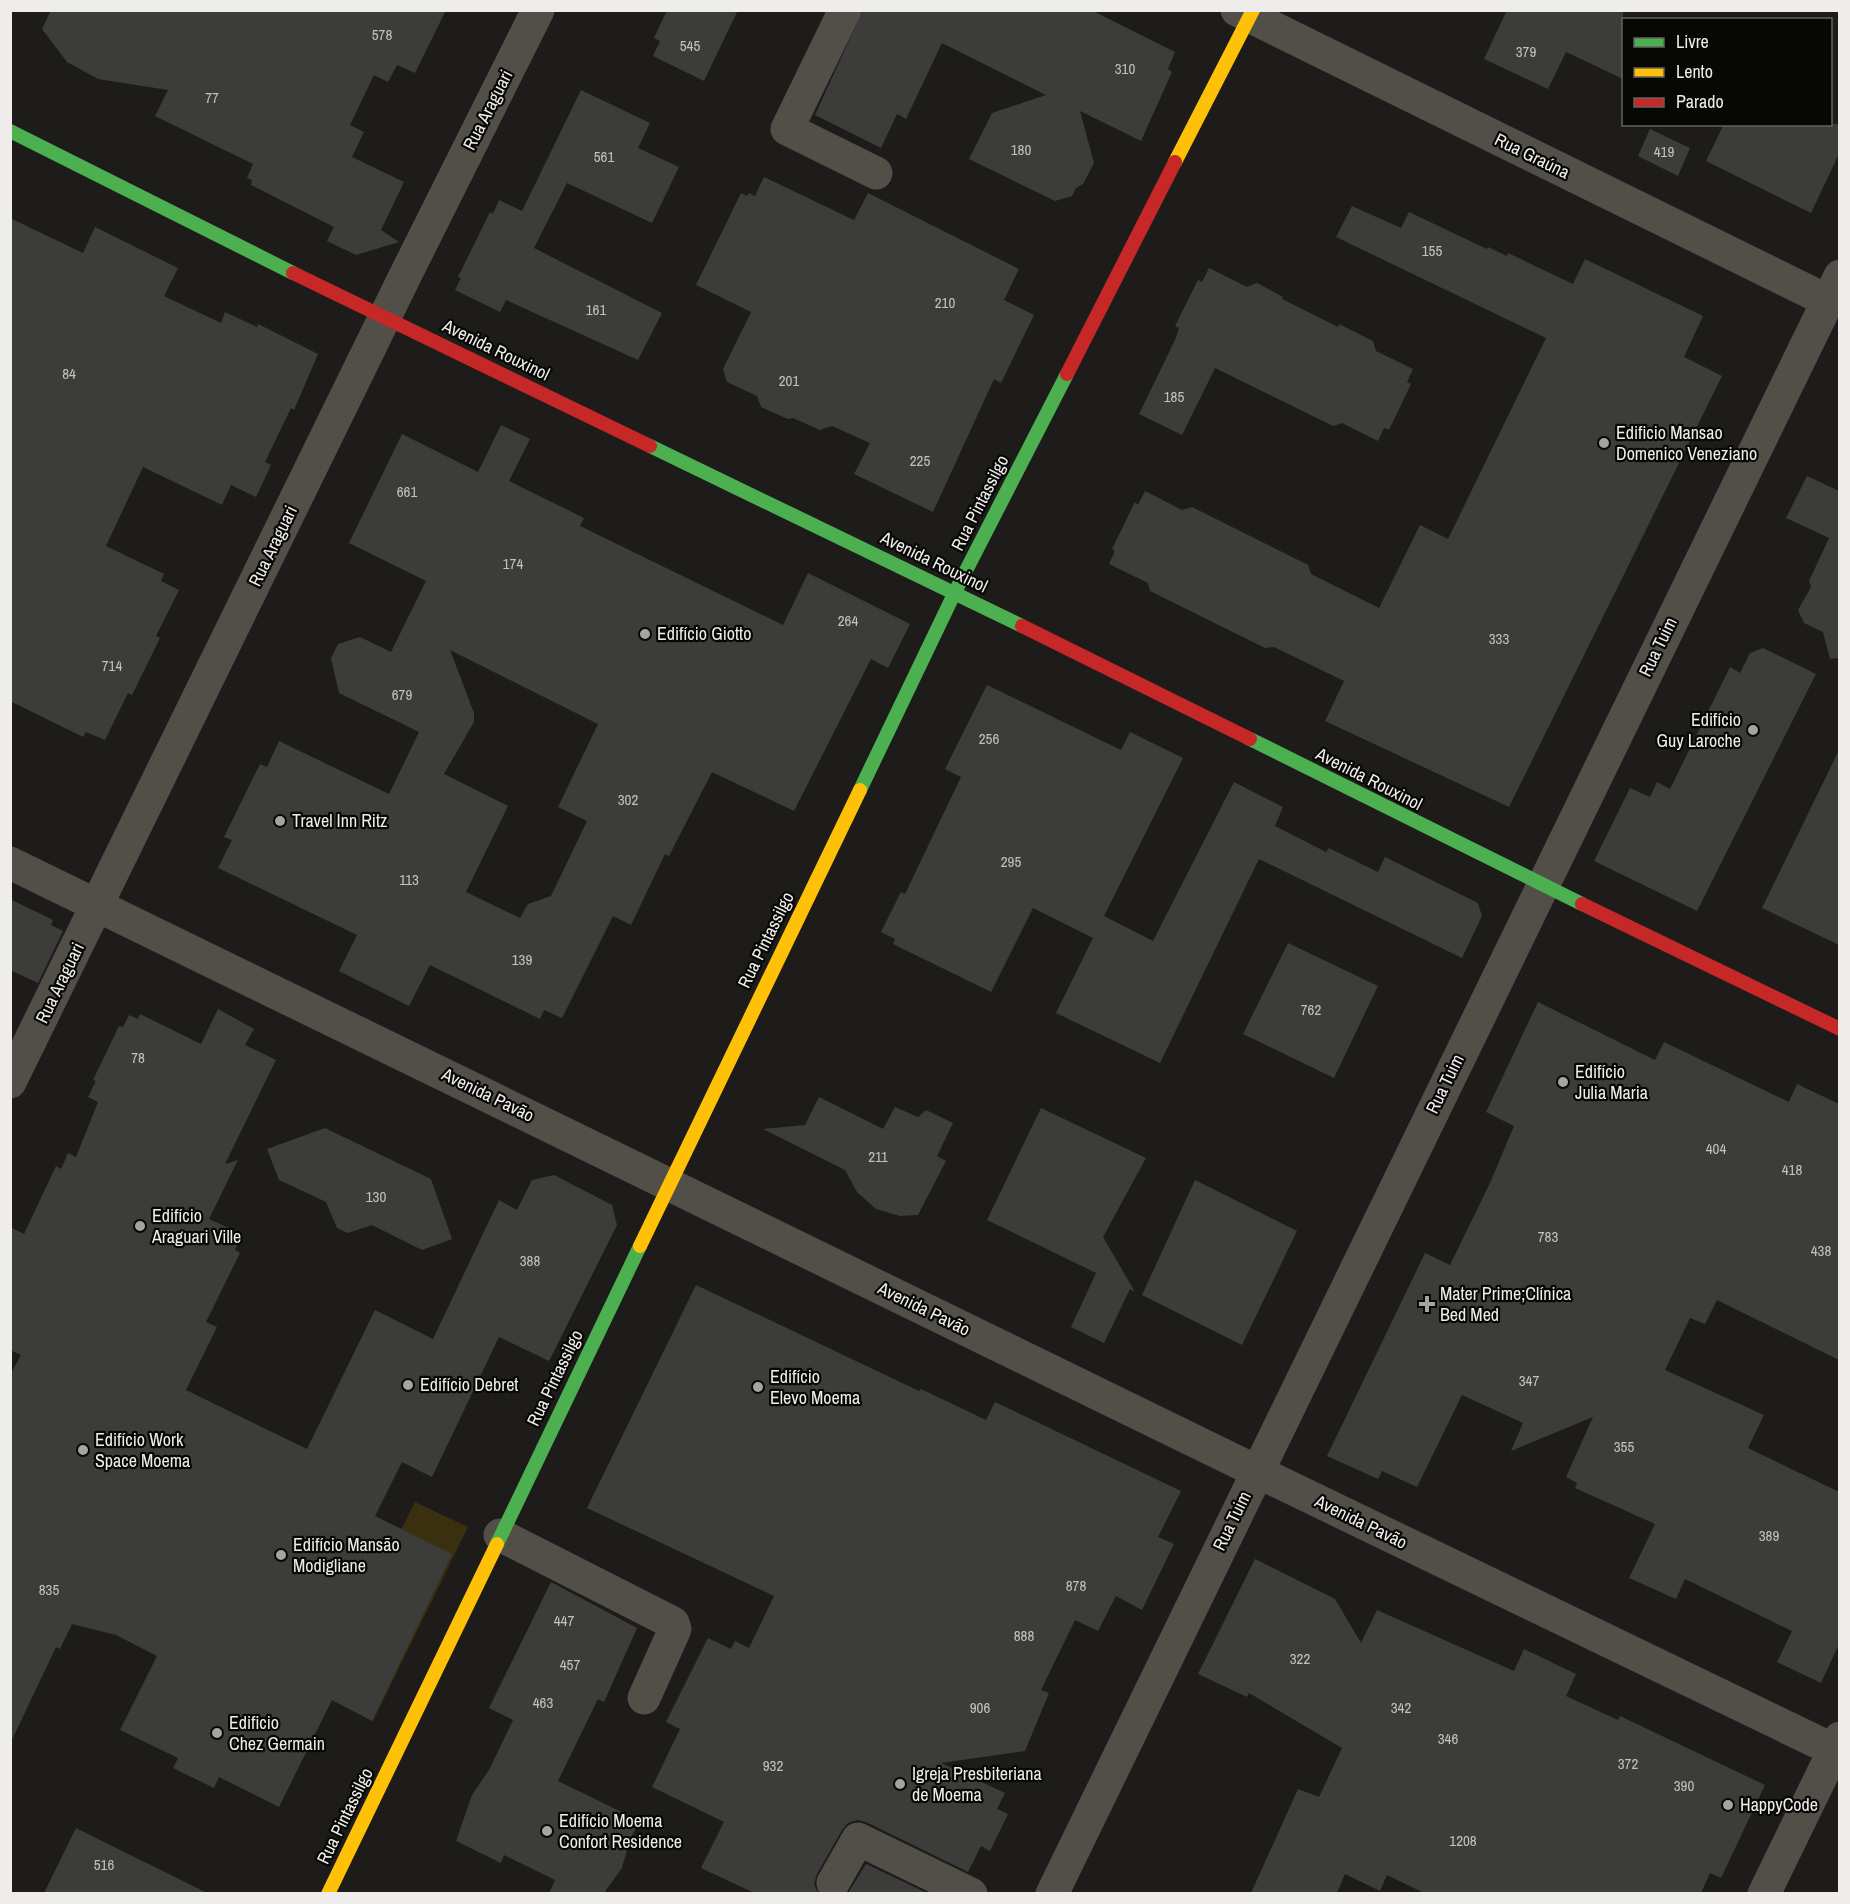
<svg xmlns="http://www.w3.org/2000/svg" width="1850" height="1904" viewBox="0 0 1850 1904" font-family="'Archivo Narrow',sans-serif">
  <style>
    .green { fill: #3a2f0f }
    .building { fill: #3c3c3a; fill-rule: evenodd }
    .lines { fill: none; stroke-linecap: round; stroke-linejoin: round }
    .street { stroke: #524e48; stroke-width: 33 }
    .fast { stroke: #4caf50; stroke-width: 14 }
    .slow { stroke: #ffc107; stroke-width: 14 }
    .jam { stroke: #c62828; stroke-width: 14 }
    .poi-dot { fill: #a5a4a2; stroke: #070706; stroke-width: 2 }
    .labels { text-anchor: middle; stroke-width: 4.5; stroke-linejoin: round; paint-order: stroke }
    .number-label { font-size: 15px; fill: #c2c1bf }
    .street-label { font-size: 18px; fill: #eeedeb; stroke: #070706 }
    .poi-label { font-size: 18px; fill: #eeedeb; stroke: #070706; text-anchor: start }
  </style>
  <rect width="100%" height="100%" fill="#1d1c1a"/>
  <path class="green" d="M 415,1502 L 468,1527 L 373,1721 L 318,1693 Z"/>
  <path class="building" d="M 51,10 L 446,10 L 415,73 L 397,65 L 388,82 L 374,75 L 350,125 L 364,132 L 352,157 L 404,182 L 381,230 L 399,242 L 356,255 L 327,241 L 334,227 L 251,185 L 252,180 L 247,178 L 253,164 L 155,116 L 168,90 L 98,79 L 67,62 L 42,29 Z
    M 667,10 L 738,10 L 704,81 L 653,56 L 660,41 L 654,38 Z
    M 863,10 L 1091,10 L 1175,52 L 1168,69 L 1172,72 L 1141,141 L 1080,111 L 1094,163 L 1083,184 L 1076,188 L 1072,196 L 1055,201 L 969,159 L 992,113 L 1046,95 L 942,43 L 906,119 L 897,114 L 881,148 L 815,115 Z
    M 1507,10 L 1623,10 L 1623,79 L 1566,52 L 1548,89 L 1484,59 Z
    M 581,90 L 650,123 L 638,148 L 679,167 L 652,223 L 567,183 L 534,248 L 662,313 L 638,360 L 506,300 L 500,312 L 455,290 L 461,278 L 458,277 L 490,212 L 493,214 L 499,200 L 522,211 Z
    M 1724,124 L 1839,124 L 1839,154 L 1811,213 L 1706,161 Z
    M 1650,129 L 1690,148 L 1678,176 L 1638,156 Z
    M 764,177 L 854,220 L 868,193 L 1019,269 L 1004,300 L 1034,315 L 1001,383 L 994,379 L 933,512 L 854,474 L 870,443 L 832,426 L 820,430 L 793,418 L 788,419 L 761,407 L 757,396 L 727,382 L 723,369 L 751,312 L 696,285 L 741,193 L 747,196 L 749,193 L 755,196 Z
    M 1352,206 L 1401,228 L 1409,212 L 1487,249 L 1488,247 L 1507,256 L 1508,253 L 1573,284 L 1585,259 L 1703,316 L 1684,357 L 1722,376 L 1509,807 L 1325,721 L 1344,681 L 1274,647 L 1265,648 L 1150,591 L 1148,583 L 1109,564 L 1115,551 L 1112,549 L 1135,502 L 1138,505 L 1145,491 L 1182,510 L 1192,507 L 1308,565 L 1311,574 L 1379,608 L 1420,525 L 1448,539 L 1546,338 L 1336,237 Z
    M 10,218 L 83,253 L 95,227 L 178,268 L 164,296 L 221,323 L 225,312 L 257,327 L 258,324 L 318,354 L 294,410 L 291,408 L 265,462 L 271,465 L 256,497 L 231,485 L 222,505 L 143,467 L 106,546 L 164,574 L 161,581 L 179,590 L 156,636 L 160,638 L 132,695 L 128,693 L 105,740 L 86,732 L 83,737 L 10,701 Z
    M 1209,268 L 1247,287 L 1257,283 L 1283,297 L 1282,299 L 1338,327 L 1339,324 L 1373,341 L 1376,351 L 1413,369 L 1407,382 L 1411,384 L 1389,430 L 1384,428 L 1378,441 L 1342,423 L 1333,426 L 1215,368 L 1182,435 L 1139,414 L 1175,340 L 1179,328 L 1175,326 L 1198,280 L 1202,282 Z
    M 501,425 L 530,439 L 509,481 L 584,518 L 580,526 L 783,625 L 808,573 L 910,624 L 888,668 L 871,659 L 794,811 L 712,772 L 669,856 L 665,854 L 631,925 L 613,916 L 562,1018 L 544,1010 L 540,1019 L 430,965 L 409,1006 L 339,971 L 357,935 L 218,868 L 232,840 L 224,837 L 260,764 L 267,767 L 279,741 L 389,794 L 419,732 L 339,693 L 331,658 L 338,644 L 360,637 L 391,652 L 426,581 L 349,543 L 402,434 L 478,472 ZM 450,650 L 598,724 L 558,807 L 587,821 L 551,896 L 528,904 L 520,918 L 466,892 L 508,806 L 444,774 L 474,722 L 474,713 Z
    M 1807,476 L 1839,491 L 1839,658 L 1830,659 L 1823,632 L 1804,623 L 1798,610 L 1811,587 L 1809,581 L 1829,538 L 1786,518 Z
    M 1763,648 L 1816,674 L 1697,911 L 1594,861 L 1630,788 L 1650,797 L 1657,782 L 1670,789 L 1730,667 L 1740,673 L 1750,653 Z
    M 987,685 L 1121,750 L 1130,732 L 1183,758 L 1104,916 L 1153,941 L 1234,782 L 1283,807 L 1275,826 L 1326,852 L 1329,848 L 1378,872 L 1385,857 L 1478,903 L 1482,916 L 1462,958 L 1259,859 L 1160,1063 L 1056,1013 L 1093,938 L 1033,908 L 991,992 L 893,944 L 895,939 L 881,932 L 901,892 L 905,894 L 961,777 L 945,769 Z
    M 1839,750 L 1839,945 L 1762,908 Z
    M 10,899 L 53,920 L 51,925 L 63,931 L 38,983 L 10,970 Z
    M 1288,943 L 1378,986 L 1334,1078 L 1243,1034 Z
    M 1538,1002 L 1655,1060 L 1664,1042 L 1789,1102 L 1797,1084 L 1839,1104 L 1839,1360 L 1717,1300 L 1705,1324 L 1690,1318 L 1665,1370 L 1764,1415 L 1748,1448 L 1839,1492 L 1839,1644 L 1821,1683 L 1777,1662 L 1792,1631 L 1685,1579 L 1676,1599 L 1629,1578 L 1655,1524 L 1575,1488 L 1577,1483 L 1566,1477 L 1593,1417 L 1511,1451 L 1523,1423 L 1462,1395 L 1417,1487 L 1382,1471 L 1378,1479 L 1327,1456 L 1425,1253 L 1450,1265 L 1490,1183 L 1514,1126 L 1486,1112 Z
    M 218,1009 L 254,1029 L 245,1045 L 276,1060 L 225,1164 L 238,1160 L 209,1219 L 242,1234 L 235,1250 L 240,1253 L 206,1322 L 217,1327 L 186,1390 L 307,1449 L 375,1310 L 433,1339 L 499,1200 L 517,1210 L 532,1180 L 554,1175 L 612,1205 L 617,1225 L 549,1361 L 499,1337 L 432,1477 L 402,1462 L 375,1516 L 452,1554 L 372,1721 L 332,1700 L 279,1807 L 219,1777 L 214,1788 L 173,1768 L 178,1758 L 120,1730 L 157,1656 L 116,1635 L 72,1624 L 60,1649 L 56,1647 L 10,1744 L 10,1375 L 21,1355 L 10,1350 L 10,1227 L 24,1234 L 56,1166 L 61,1169 L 68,1153 L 76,1157 L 98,1102 L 88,1097 L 96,1081 L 93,1080 L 119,1026 L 123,1027 L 129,1015 L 138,1019 L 140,1014 L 201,1044 Z
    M 819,1097 L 883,1129 L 895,1107 L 918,1117 L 926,1110 L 953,1123 L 937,1156 L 946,1161 L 918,1215 L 900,1216 L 876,1209 L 857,1192 L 845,1170 L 763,1129 L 805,1125 Z
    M 1041,1108 L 1146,1158 L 1103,1237 L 1135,1292 L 1130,1289 L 1104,1343 L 1071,1327 L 1096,1273 L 987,1220 Z
    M 325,1128 L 431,1179 L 452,1239 L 422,1250 L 372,1225 L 348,1233 L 337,1228 L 326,1202 L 279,1180 L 267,1149 Z
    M 1195,1180 L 1297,1231 L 1242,1345 L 1142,1295 Z
    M 696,1285 L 919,1391 L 921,1389 L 986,1420 L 995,1402 L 1181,1491 L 1158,1537 L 1174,1544 L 1142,1610 L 1116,1596 L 1098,1631 L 1075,1620 L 1041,1690 L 1049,1693 L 1025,1751 L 941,1763 L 1005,1793 L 997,1809 L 1008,1814 L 990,1851 L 981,1846 L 968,1872 L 866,1822 L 857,1820 L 848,1823 L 842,1830 L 817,1874 L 814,1884 L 818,1893 L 754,1893 L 701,1868 L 724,1822 L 652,1787 L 680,1729 L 666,1722 L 708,1638 L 731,1649 L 735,1641 L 749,1648 L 774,1596 L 587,1508 Z
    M 1255,1559 L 1335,1599 L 1361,1643 L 1377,1610 L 1514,1671 L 1524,1649 L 1576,1674 L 1566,1696 L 1618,1720 L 1620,1716 L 1765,1785 L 1721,1878 L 1710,1873 L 1701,1893 L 1424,1893 L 1387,1875 L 1380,1891 L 1345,1874 L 1337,1893 L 1251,1893 L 1298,1789 L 1319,1797 L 1342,1748 L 1249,1693 L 1247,1697 L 1198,1674 Z
    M 551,1582 L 637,1628 L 604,1702 L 598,1699 L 558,1781 L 640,1821 L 630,1839 L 622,1868 L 604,1893 L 549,1893 L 555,1880 L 504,1855 L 501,1863 L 456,1841 L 472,1795 L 489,1770 L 513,1720 L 489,1708 Z
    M 76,1828 L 207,1893 L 44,1893 Z
    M 866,1864 L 927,1893 L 848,1893 Z"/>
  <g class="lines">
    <path class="street" d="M 845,10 L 787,129 L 876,173
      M 1237,10 L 1828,301
      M 10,863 L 1256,1471 L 1840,1753
      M 10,1082 L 403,280 L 538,10
      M 500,1535 L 673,1623 L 675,1629 L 644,1698
      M 833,1883 L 858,1839 L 971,1894
      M 1052,1894 L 1840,276
      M 1764,1894 L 1840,1738"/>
    <path class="fast" d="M 10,131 L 293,273
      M 650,446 L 1022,626
      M 1250,739 L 1582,904
      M 860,790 L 955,592 L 1067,374
      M 497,1544 L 640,1246"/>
    <path class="slow" d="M 1175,162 L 1253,10
      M 640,1246 L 860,790
      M 328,1894 L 497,1544"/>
    <path class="jam" d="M 293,273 L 650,446
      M 1067,374 L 1175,162
      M 1022,626 L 1250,739
      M 1582,904 L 1840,1029"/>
  </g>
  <g class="poi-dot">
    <circle cx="1604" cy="443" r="6"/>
    <circle cx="645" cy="634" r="6"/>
    <circle cx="1753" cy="730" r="6"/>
    <circle cx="280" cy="821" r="6"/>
    <circle cx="1563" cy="1082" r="6"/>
    <circle cx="140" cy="1226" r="6"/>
    <path d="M1424 1295h6v6h6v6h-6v6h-6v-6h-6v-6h6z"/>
    <circle cx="408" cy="1385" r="6"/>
    <circle cx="758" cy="1387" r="6"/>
    <circle cx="83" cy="1450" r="6"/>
    <circle cx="281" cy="1555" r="6"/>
    <circle cx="217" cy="1733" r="6"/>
    <circle cx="900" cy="1784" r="6"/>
    <circle cx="1728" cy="1805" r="6"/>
    <circle cx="547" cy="1831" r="6"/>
  </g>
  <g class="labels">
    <g class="number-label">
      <text x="382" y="40">578</text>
      <text x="690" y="51">545</text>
      <text x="1526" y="57">379</text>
      <text x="1125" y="74">310</text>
      <text x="212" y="103">77</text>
      <text x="1021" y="155">180</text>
      <text x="1664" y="157">419</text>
      <text x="604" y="162">561</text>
      <text x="1432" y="256">155</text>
      <text x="945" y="308">210</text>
      <text x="596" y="315">161</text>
      <text x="69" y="379">84</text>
      <text x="789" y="386">201</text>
      <text x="1174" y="402">185</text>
      <text x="920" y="466">225</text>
      <text x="407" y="497">661</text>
      <text x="513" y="569">174</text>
      <text x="848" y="626">264</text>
      <text x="1499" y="644">333</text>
      <text x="112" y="671">714</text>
      <text x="402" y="700">679</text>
      <text x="989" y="744">256</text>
      <text x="628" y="805">302</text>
      <text x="1011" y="867">295</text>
      <text x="409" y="885">113</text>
      <text x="522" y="965">139</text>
      <text x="1311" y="1015">762</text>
      <text x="138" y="1063">78</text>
      <text x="1716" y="1154">404</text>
      <text x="878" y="1162">211</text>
      <text x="1792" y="1175">418</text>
      <text x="376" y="1202">130</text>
      <text x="1548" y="1242">783</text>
      <text x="1821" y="1256">438</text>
      <text x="530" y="1266">388</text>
      <text x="1529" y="1386">347</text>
      <text x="1624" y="1452">355</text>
      <text x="1769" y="1541">389</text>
      <text x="1076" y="1591">878</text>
      <text x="49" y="1595">835</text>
      <text x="564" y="1626">447</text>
      <text x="1024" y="1641">888</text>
      <text x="1300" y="1664">322</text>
      <text x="570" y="1670">457</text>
      <text x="543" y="1708">463</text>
      <text x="980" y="1713">906</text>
      <text x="1401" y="1713">342</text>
      <text x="1448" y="1744">346</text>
      <text x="1628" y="1769">372</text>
      <text x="773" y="1771">932</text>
      <text x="1684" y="1791">390</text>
      <text x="1463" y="1846">1208</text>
      <text x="104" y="1870">516</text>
    </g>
    <g class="street-label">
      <text transform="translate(488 110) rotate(-63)" y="6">Rua Araguari</text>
      <text transform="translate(1532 156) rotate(26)" y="6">Rua Graúna</text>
      <text transform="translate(496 350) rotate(26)" y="6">Avenida Rouxinol</text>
      <text transform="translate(980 503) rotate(-63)" y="6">Rua Pintassilgo</text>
      <text transform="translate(273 546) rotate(-64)" y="6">Rua Araguari</text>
      <text transform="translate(934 562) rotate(26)" y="6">Avenida Rouxinol</text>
      <text transform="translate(1658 647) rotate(-64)" y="6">Rua Tuim</text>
      <text transform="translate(1369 779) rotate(27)" y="6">Avenida Rouxinol</text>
      <text transform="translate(766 940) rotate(-64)" y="6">Rua Pintassilgo</text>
      <text transform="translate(60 983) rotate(-64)" y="6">Rua Araguari</text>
      <text transform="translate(1445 1084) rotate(-64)" y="6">Rua Tuim</text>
      <text transform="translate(488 1095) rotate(26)" y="6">Avenida Pavão</text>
      <text transform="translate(924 1309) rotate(26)" y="6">Avenida Pavão</text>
      <text transform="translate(555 1378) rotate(-64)" y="6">Rua Pintassilgo</text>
      <text transform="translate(1232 1521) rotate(-64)" y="6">Rua Tuim</text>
      <text transform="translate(1361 1522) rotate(26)" y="6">Avenida Pavão</text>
      <text transform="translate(345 1816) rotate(-64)" y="6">Rua Pintassilgo</text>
    </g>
    <g class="poi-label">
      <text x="1616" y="439">Edificio Mansao<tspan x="1616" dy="21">Domenico Veneziano</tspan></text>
      <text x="657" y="640">Edifício Giotto</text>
      <text x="1741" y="726" text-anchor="end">Edifício<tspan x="1741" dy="21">Guy Laroche</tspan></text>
      <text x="292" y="827">Travel Inn Ritz</text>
      <text x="1575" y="1078">Edifício<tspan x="1575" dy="21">Julia Maria</tspan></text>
      <text x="152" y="1222">Edifício<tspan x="152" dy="21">Araguari Ville</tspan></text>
      <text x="1440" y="1300">Mater Prime;Clínica<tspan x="1440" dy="21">Bed Med</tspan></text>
      <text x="770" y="1383">Edifício<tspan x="770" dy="21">Elevo Moema</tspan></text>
      <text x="420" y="1391">Edifício Debret</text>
      <text x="95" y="1446">Edifício Work<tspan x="95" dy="21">Space Moema</tspan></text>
      <text x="293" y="1551">Edifício Mansão<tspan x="293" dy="21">Modigliane</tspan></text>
      <text x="229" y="1729">Edificio<tspan x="229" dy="21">Chez Germain</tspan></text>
      <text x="912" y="1780">Igreja Presbiteriana<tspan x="912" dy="21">de Moema</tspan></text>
      <text x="1740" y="1811">HappyCode</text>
      <text x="559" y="1827">Edifício Moema<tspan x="559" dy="21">Confort Residence</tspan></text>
    </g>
  </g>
  <rect width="1850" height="1904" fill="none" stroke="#eeedeb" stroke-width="24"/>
  <rect x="1622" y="18" width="210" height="108" fill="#070706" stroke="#636362" stroke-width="1.5"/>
  <rect x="1634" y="38" width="30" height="9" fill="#4caf50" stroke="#636362" stroke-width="1.5"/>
  <text x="1676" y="48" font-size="18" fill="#eeedeb">Livre</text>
  <rect x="1634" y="68" width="30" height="9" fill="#ffc107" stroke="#636362" stroke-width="1.5"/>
  <text x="1676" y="78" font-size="18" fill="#eeedeb">Lento</text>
  <rect x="1634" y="98" width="30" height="9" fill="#c62828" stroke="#636362" stroke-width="1.5"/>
  <text x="1676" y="108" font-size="18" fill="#eeedeb">Parado</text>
</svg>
